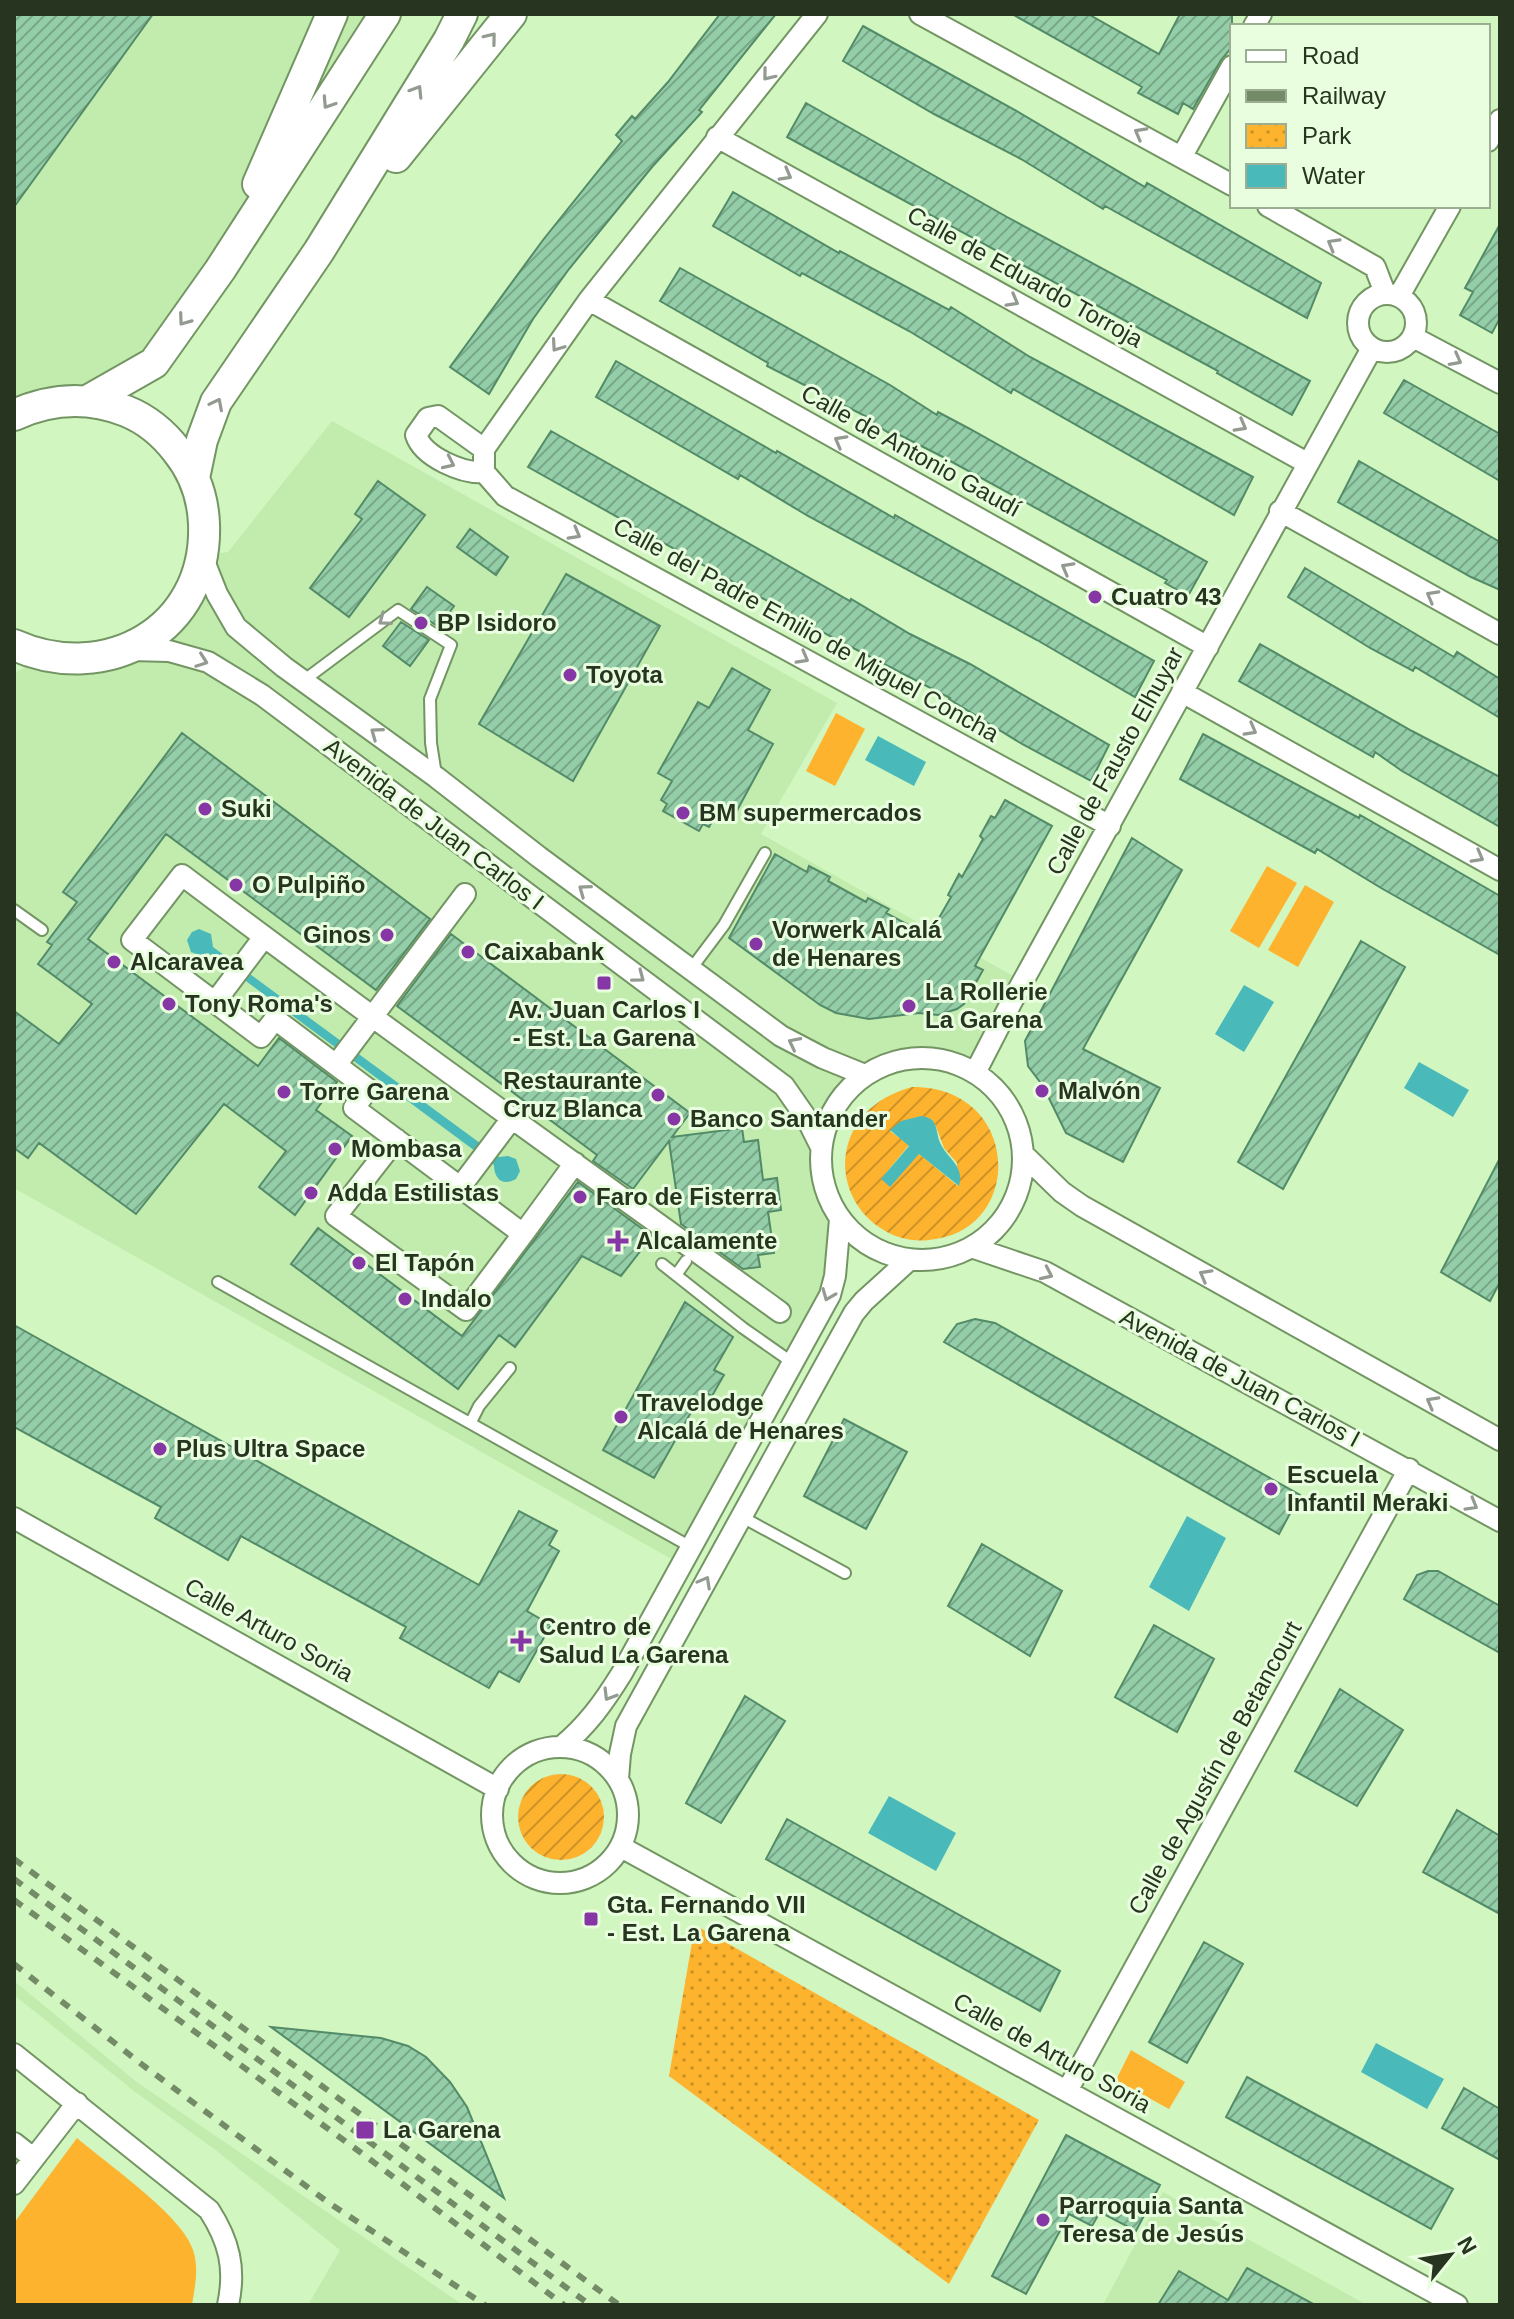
<svg xmlns="http://www.w3.org/2000/svg" width="1514" height="2319" viewBox="0 0 1514 2319" font-family="Helvetica,sans-serif">
  <style>
    .built { fill: #c2ebae }
    .grass { fill: #feb32f }
    .park { fill: url(#park-dots) }
    .garden { fill: url(#garden-furrows); fill-rule: evenodd }
    .water { fill: #49b9ba }
    .building { fill: url(#building-hatch); stroke: #538b68; stroke-width: 2 }
    .lines { fill: none; stroke-linecap: round; stroke-linejoin: round }
    .lane-casing { stroke: #739563; stroke-width: 14 }
    .street-casing { stroke: #739563; stroke-width: 24 }
    .secondary-casing { stroke: #739563; stroke-width: 34 }
    .lane { stroke: #fff; stroke-width: 10 }
    .street { stroke: #fff; stroke-width: 20 }
    .secondary { stroke: #fff; stroke-width: 30 }
    .rail { stroke: #738b67; stroke-width: 6; stroke-dasharray: 10 10; stroke-linecap: butt }
    .oneway { stroke: #939a90 }
    .poi-dot { fill: #8736a5; stroke: #e8fede; stroke-width: 3 }
    .labels { text-anchor: middle; stroke-width: 6; stroke-linejoin: round; paint-order: stroke }
    .street-label { font-size: 24px; fill: #273520; stroke: #e8fede }
    .poi-label { font-size: 24px; font-weight: bold; fill: #273520; stroke: #e8fede; text-anchor: start }
  </style>
  <defs>
    <pattern id="park-dots" width="8" height="8" patternUnits="userSpaceOnUse" patternTransform="scale(2)"><rect width="8" height="8" fill="#feb32f"/><path d="M2 2h.1M6 6h.1" fill="none" stroke="#ce9228" stroke-width="1.8" stroke-linecap="round"/></pattern>
    <pattern id="garden-furrows" width="10" height="10" patternUnits="userSpaceOnUse" patternTransform="scale(2)"><rect width="10" height="10" fill="#feb32f"/><path d="M-1 1l2-2M0 10L10 0M9 11l2-2" fill="none" stroke="#ce9228"/></pattern>
    <pattern id="building-hatch" width="6" height="6" patternUnits="userSpaceOnUse" patternTransform="scale(2)"><rect width="6" height="6" fill="#94cea8"/><path d="M-1 1l2-2M0 6l6-6M5 7l2-2" fill="none" stroke="#79a888"/></pattern>
  </defs>
  <rect width="100%" height="100%" fill="#d1f6c0"/>
  <path class="built" d="M 14,14 L 385,14 L 154,363 L 14,415 Z
    M 332,421 L 837,703 L 761,834 L 1022,981 L 975,1073 L 949,1062 L 920,1058 L 891,1062 L 865,1075 L 843,1094 L 828,1117 L 820,1145 L 821,1177 L 828,1199 L 840,1219 L 835,1276 L 682,1565 L 14,1188 L 14,673 L 47,657 L 126,650 L 202,556 L 228,552 Z
    M 14,1981 L 138,2083 L 463,2305 L 308,2305 L 340,2250 L 217,2151 L 134,2091 L 14,1995 Z
    M 1163,2192 L 1367,2305 L 1103,2305 Z"/>
  <path class="grass" d="M 836,713 L 865,729 L 835,786 L 806,771 Z
    M 1267,866 L 1297,883 L 1259,948 L 1230,931 Z
    M 1305,885 L 1334,902 L 1298,967 L 1268,950 Z
    M 1131,2050 L 1185,2082 L 1169,2109 L 1116,2080 Z
    M 77,2138 C 106,2163 183,2216 193,2250 C 199,2268 195,2286 192,2305 L 14,2305 L 14,2223 Z"/>
  <path class="park" d="M 695,1925 L 1039,2120 L 949,2284 L 669,2076 Z"/>
  <path class="garden" d="M 912,1087 C 1022,1086 1026,1232 929,1240 C 912,1242 896,1238 882,1229 C 859,1215 845,1190 845,1163 C 847,1122 875,1097 912,1087 ZM 935,1124 L 944,1148 L 957,1163 L 958,1186 L 918,1153 L 890,1186 L 882,1178 L 909,1145 L 890,1131 Z
    M518 1817a43 43 0 1 1 86 0a43 43 0 1 1-86 0Z"/>
  <path class="water" d="M 878,736 L 926,762 L 914,786 L 865,760 Z
    M 199,929 L 211,934 L 213,947 L 499,1157 L 508,1156 L 516,1159 L 520,1171 L 516,1179 C 502,1187 494,1178 494,1165 L 208,953 L 199,955 L 191,952 L 187,940 L 192,932 Z
    M 1244,985 L 1274,1002 L 1244,1052 L 1215,1034 Z
    M 1419,1062 L 1469,1090 L 1453,1117 L 1404,1088 Z
    M 921,1116 C 926,1117 929,1117 933,1121 C 937,1126 937,1134 939,1140 C 946,1159 965,1164 959,1186 L 919,1154 L 890,1187 L 881,1179 L 909,1146 L 890,1130 L 901,1121 Z
    M 1187,1516 L 1226,1538 L 1189,1611 L 1149,1587 Z
    M 889,1796 L 956,1833 L 936,1871 L 868,1833 Z
    M 1376,2043 L 1444,2079 L 1427,2109 L 1361,2072 Z"/>
  <path class="building" d="M 14,14 L 153,14 L 14,207 Z
    M 720,14 L 776,14 L 699,110 L 702,112 L 652,167 L 569,269 L 533,319 L 489,394 L 450,367 L 543,240 L 622,141 L 616,135 L 632,116 L 635,119 L 668,82 Z
    M 1012,14 L 1088,14 L 1159,54 L 1180,14 L 1232,14 L 1232,47 L 1221,60 L 1193,109 L 1183,103 L 1178,114 L 1138,93 L 1142,87 Z
    M 863,26 L 1015,110 L 1145,187 L 1147,183 L 1321,283 L 1307,318 L 1105,206 L 1103,209 L 1021,159 L 934,114 L 843,61 Z
    M 806,103 L 1007,217 L 1310,381 L 1292,415 L 1217,373 L 1218,371 L 787,137 Z
    M 733,192 L 839,253 L 840,251 L 949,310 L 951,307 L 1030,357 L 1253,477 L 1234,515 L 1013,389 L 1011,393 L 909,331 L 802,273 L 800,276 L 713,226 Z
    M 1500,224 L 1500,318 L 1492,333 L 1460,315 L 1473,292 L 1465,288 Z
    M 680,268 L 890,385 L 937,415 L 938,412 L 970,429 L 1207,562 L 1188,596 L 1165,583 L 1167,580 L 943,457 L 894,432 L 892,435 L 872,422 L 873,420 L 767,366 L 768,363 L 660,301 Z
    M 616,361 L 776,453 L 777,451 L 894,518 L 895,515 L 1154,661 L 1135,697 L 1037,640 L 808,516 L 740,475 L 738,479 L 596,397 Z
    M 1404,380 L 1500,434 L 1500,481 L 1384,413 Z
    M 551,431 L 850,601 L 851,599 L 910,634 L 970,664 L 1109,745 L 1091,781 L 1022,744 L 949,699 L 950,698 L 830,636 L 528,467 Z
    M 1359,461 L 1500,542 L 1500,590 L 1471,577 L 1338,502 Z
    M 378,481 L 425,515 L 349,617 L 310,588 L 362,519 L 355,514 Z
    M 470,529 L 508,557 L 496,575 L 457,547 Z
    M 1305,568 L 1454,657 L 1457,652 L 1500,679 L 1500,718 L 1415,667 L 1413,671 L 1370,648 L 1288,597 Z
    M 566,574 L 660,626 L 573,781 L 479,724 Z
    M 427,587 L 454,606 L 439,627 L 411,609 Z
    M 401,622 L 429,640 L 410,666 L 383,646 Z
    M 1260,644 L 1412,731 L 1500,777 L 1500,827 L 1402,771 L 1375,752 L 1373,757 L 1239,681 Z
    M 732,668 L 770,690 L 748,730 L 773,744 L 734,816 L 720,808 L 709,827 L 703,824 L 699,831 L 663,811 L 667,804 L 661,800 L 672,781 L 658,773 L 698,702 L 709,708 Z
    M 182,733 L 430,919 L 376,990 L 166,834 L 88,939 L 258,1066 L 279,1038 L 337,1082 L 316,1110 L 352,1136 L 295,1215 L 259,1187 L 286,1151 L 224,1104 L 136,1214 L 39,1143 L 28,1158 L 14,1148 L 14,1011 L 59,1044 L 92,1004 L 38,964 L 52,945 L 47,942 L 77,902 L 63,892 Z
    M 1203,734 L 1359,818 L 1360,815 L 1500,896 L 1500,955 L 1381,888 L 1317,849 L 1315,853 L 1180,779 Z
    M 1005,800 L 1052,826 L 975,966 L 983,970 L 964,1004 L 957,1009 L 938,1015 L 919,1013 L 869,1019 L 836,1013 L 820,1005 L 729,938 L 775,854 L 807,872 L 809,866 L 830,877 L 828,881 L 866,902 L 868,898 L 889,909 L 886,913 L 925,934 L 926,930 L 931,932 L 951,897 L 948,895 L 959,874 L 962,877 L 983,839 L 980,836 L 991,816 L 995,818 Z
    M 1132,838 L 1182,870 L 1083,1049 L 1160,1088 L 1123,1162 L 1066,1133 L 1043,1086 L 1028,1066 L 1025,1041 Z
    M 451,934 L 690,1113 L 672,1137 L 742,1128 L 744,1142 L 758,1140 L 763,1180 L 777,1178 L 781,1210 L 768,1212 L 774,1253 L 758,1255 L 760,1267 L 743,1269 L 681,1224 L 669,1141 L 633,1189 L 593,1161 L 597,1155 L 397,1006 Z
    M 1361,941 L 1405,967 L 1283,1189 L 1238,1162 Z
    M 1500,1158 L 1500,1282 L 1490,1301 L 1441,1272 Z
    M 578,1182 L 652,1236 L 621,1276 L 582,1256 L 515,1347 L 499,1335 L 458,1389 L 291,1264 L 318,1228 L 462,1336 Z
    M 685,1302 L 733,1337 L 714,1370 L 724,1375 L 712,1396 L 703,1391 L 654,1478 L 603,1450 Z
    M 975,1319 L 995,1323 L 1300,1495 L 1279,1534 L 944,1342 L 957,1324 Z
    M 14,1325 L 479,1585 L 519,1511 L 557,1531 L 549,1545 L 559,1551 L 527,1611 L 551,1625 L 519,1682 L 499,1671 L 489,1688 L 400,1638 L 406,1627 L 241,1536 L 228,1560 L 155,1518 L 161,1507 L 14,1427 Z
    M 844,1419 L 907,1452 L 866,1529 L 804,1496 Z
    M 982,1544 L 1062,1591 L 1030,1656 L 948,1606 Z
    M 1428,1571 L 1438,1571 L 1500,1606 L 1500,1653 L 1404,1599 L 1417,1575 Z
    M 1154,1625 L 1214,1659 L 1177,1732 L 1115,1697 Z
    M 1340,1689 L 1403,1730 L 1357,1806 L 1295,1771 Z
    M 745,1696 L 785,1721 L 721,1823 L 686,1803 Z
    M 1457,1810 L 1500,1836 L 1500,1914 L 1423,1872 Z
    M 787,1819 L 1060,1971 L 1040,2011 L 766,1859 Z
    M 1204,1942 L 1243,1964 L 1187,2063 L 1149,2042 Z
    M 271,2027 L 381,2038 L 408,2046 L 426,2057 L 450,2082 L 467,2107 L 504,2198 Z
    M 1247,2077 L 1453,2189 L 1431,2229 L 1226,2117 Z
    M 1464,2088 L 1500,2109 L 1500,2160 L 1442,2128 Z
    M 1066,2135 L 1160,2185 L 1136,2231 L 1100,2212 L 1092,2226 L 1069,2214 L 1026,2294 L 992,2276 Z
    M 1247,2268 L 1315,2305 L 1158,2305 L 1179,2271 L 1228,2300 Z"/>
  <g class="lines">
    <defs>
      <path id="lane" d="M 303,681 L 398,610 L 451,645 L 430,699 L 431,743 L 436,775
        M 14,910 L 42,930
        M 691,969 L 724,925 L 765,853
        M 662,1264 L 743,1328 L 793,1363
        M 676,1275 L 686,1261
        M 218,1282 L 691,1547
        M 471,1422 L 479,1406 L 510,1368
        M 742,1517 L 845,1573"/>
      <path id="street" d="M 817,14 L 589,300 L 484,449 L 484,472 L 505,496 L 1110,826
        M 920,14 L 1232,185
        M 1254,26 L 1261,14
        M 717,137 L 1307,463
        M 1488,141 L 1500,120
        M 1182,156 L 1232,66
        M 1268,206 L 1375,267 L 1385,293
        M1358 323a29 29 0 1 1 58 0a29 29 0 1 1-58 0Z
        M 1399,296 L 1450,206
        M 589,300 L 1208,647
        M 1413,337 L 1500,383
        M 484,449 L 438,416 L 428,418 L 416,435 C 423,457 463,474 484,472
        M 1280,511 L 1500,634
        M 202,556 L 217,594 L 236,627 L 284,667 L 436,777 L 539,857 L 781,1036 L 823,1058 L 865,1075
        M 130,650 L 169,651 L 208,662 L 262,695 L 784,1086 L 807,1119 L 820,1145
        M 1182,692 L 1500,870
        M 215,1002 L 264,937
        M821 1159a101 101 0 1 1 202 0a101 101 0 1 1-202 0Z
        M 336,1065 L 465,894
        M 975,1073 L 1011,1003 L 1372,348
        M 396,1139 L 336,1216 L 466,1310 L 523,1234
        M 1023,1154 L 1062,1192 L 1082,1206 L 1500,1440
        M 575,1163 L 523,1234 L 354,1108 L 368,1089 L 275,1019 L 261,1037 L 132,940 L 182,875 C 379,1024 580,1167 780,1312
        M 461,1186 L 513,1117
        M 974,1248 L 1045,1272 L 1500,1521
        M 14,1518 L 498,1789
        M 561,1747 C 587,1726 604,1702 622,1673 L 830,1295 L 835,1276 L 840,1219
        M492 1815a68 68 0 1 1 136 0a68 68 0 1 1-136 0Z
        M 618,1779 L 620,1754 L 626,1726 L 834,1349 L 854,1313 L 864,1301 L 908,1261
        M 621,1847 L 1457,2305
        M 14,2054 L 209,2210 C 229,2241 236,2268 228,2305
        M 1067,2091 L 1409,1469
        M 14,2143 L 33,2158
        M 14,2184 L 77,2103"/>
      <path id="secondary" d="M 396,157 L 511,14
        M 258,184 L 332,14
        M 89,400 L 154,363 L 220,270 L 385,14
        M 14,415 C 51,398 88,396 126,411 C 146,419 164,434 177,451 C 194,472 203,498 204,524 C 208,630 106,686 14,645
        M 194,478 L 202,440 L 216,402 L 319,251 L 449,40 L 462,14"/>
    </defs>
    <use href="#lane" class="lane-casing"/>
    <use href="#street" class="street-casing"/>
    <use href="#secondary" class="secondary-casing"/>
    <use href="#lane" class="lane"/>
    <use href="#street" class="street"/>
    <use href="#secondary" class="secondary"/>
    <path class="rail" d="M 14,1859 L 619,2305
      M 14,1879 L 590,2305
      M 14,1900 L 360,2152 L 564,2305
      M 14,1964 L 144,2066 L 329,2203 L 485,2305"/>
  </g>
  <defs><path id="oneway-chevron" d="M-2-3.5L2.5 0L-2 3.5" fill="none" stroke-width="1.6" stroke-linecap="round" stroke-linejoin="round" transform="scale(2)"/></defs>
  <g class="oneway">
    <use href="#oneway-chevron" transform="translate(491 38) rotate(-51)"/>
    <use href="#oneway-chevron" transform="translate(768 75) rotate(129)"/>
    <use href="#oneway-chevron" transform="translate(417 91) rotate(-58)"/>
    <use href="#oneway-chevron" transform="translate(328 103) rotate(123)"/>
    <use href="#oneway-chevron" transform="translate(1140 133) rotate(-151)"/>
    <use href="#oneway-chevron" transform="translate(786 175) rotate(29)"/>
    <use href="#oneway-chevron" transform="translate(1333 244) rotate(-150)"/>
    <use href="#oneway-chevron" transform="translate(1013 301) rotate(29)"/>
    <use href="#oneway-chevron" transform="translate(184 320) rotate(126)"/>
    <use href="#oneway-chevron" transform="translate(557 346) rotate(125)"/>
    <use href="#oneway-chevron" transform="translate(1456 360) rotate(28)"/>
    <use href="#oneway-chevron" transform="translate(217 404) rotate(-63)"/>
    <use href="#oneway-chevron" transform="translate(1241 426) rotate(29)"/>
    <use href="#oneway-chevron" transform="translate(840 441) rotate(-151)"/>
    <use href="#oneway-chevron" transform="translate(449 463) rotate(25)"/>
    <use href="#oneway-chevron" transform="translate(575 534) rotate(29)"/>
    <use href="#oneway-chevron" transform="translate(1067 568) rotate(-151)"/>
    <use href="#oneway-chevron" transform="translate(1432 596) rotate(-151)"/>
    <use href="#oneway-chevron" transform="translate(384 620) rotate(144)"/>
    <use href="#oneway-chevron" transform="translate(803 658) rotate(29)"/>
    <use href="#oneway-chevron" transform="translate(202 661) rotate(20)"/>
    <use href="#oneway-chevron" transform="translate(1251 730) rotate(29)"/>
    <use href="#oneway-chevron" transform="translate(376 733) rotate(-144)"/>
    <use href="#oneway-chevron" transform="translate(1478 857) rotate(29)"/>
    <use href="#oneway-chevron" transform="translate(584 890) rotate(-144)"/>
    <use href="#oneway-chevron" transform="translate(639 977) rotate(37)"/>
    <use href="#oneway-chevron" transform="translate(794 1043) rotate(-153)"/>
    <use href="#oneway-chevron" transform="translate(1047 1274) rotate(25)"/>
    <use href="#oneway-chevron" transform="translate(1205 1275) rotate(-151)"/>
    <use href="#oneway-chevron" transform="translate(828 1295) rotate(112)"/>
    <use href="#oneway-chevron" transform="translate(1432 1402) rotate(-151)"/>
    <use href="#oneway-chevron" transform="translate(1472 1505) rotate(30)"/>
    <use href="#oneway-chevron" transform="translate(705 1582) rotate(-61)"/>
    <use href="#oneway-chevron" transform="translate(609 1695) rotate(121)"/>
  </g>
  <g class="poi-dot">
    <circle cx="1095" cy="597" r="8"/>
    <circle cx="421" cy="623" r="8"/>
    <circle cx="570" cy="675" r="8"/>
    <circle cx="205" cy="809" r="8"/>
    <circle cx="683" cy="813" r="8"/>
    <circle cx="236" cy="885" r="8"/>
    <circle cx="387" cy="935" r="8"/>
    <circle cx="756" cy="944" r="8"/>
    <circle cx="468" cy="952" r="8"/>
    <circle cx="114" cy="962" r="8"/>
    <rect x="596" y="975" width="16" height="16" rx="4"/>
    <circle cx="169" cy="1004" r="8"/>
    <circle cx="909" cy="1006" r="8"/>
    <circle cx="1042" cy="1091" r="8"/>
    <circle cx="284" cy="1092" r="8"/>
    <circle cx="658" cy="1095" r="8"/>
    <circle cx="674" cy="1119" r="8"/>
    <circle cx="335" cy="1149" r="8"/>
    <circle cx="311" cy="1193" r="8"/>
    <circle cx="580" cy="1197" r="8"/>
    <path d="M614 1229h8v8h8v8h-8v8h-8v-8h-8v-8h8z"/>
    <circle cx="359" cy="1263" r="8"/>
    <circle cx="405" cy="1299" r="8"/>
    <circle cx="621" cy="1417" r="8"/>
    <circle cx="160" cy="1449" r="8"/>
    <circle cx="1271" cy="1489" r="8"/>
    <path d="M517 1629h8v8h8v8h-8v8h-8v-8h-8v-8h8z"/>
    <rect x="583" y="1911" width="16" height="16" rx="4"/>
    <rect x="355" y="2120" width="20" height="20" rx="4"/>
    <circle cx="1043" cy="2220" r="8"/>
  </g>
  <g class="labels">
    <g class="street-label">
      <text transform="translate(1025 277) rotate(29)" y="8">Calle de Eduardo Torroja</text>
      <text transform="translate(911 451) rotate(29)" y="8">Calle de Antonio Gaudí</text>
      <text transform="translate(806 630) rotate(29)" y="8">Calle del Padre Emilio de Miguel Concha</text>
      <text transform="translate(1115 761) rotate(-61)" y="8">Calle de Fausto Elhuyar</text>
      <text transform="translate(434 824) rotate(37)" y="8">Avenida de Juan Carlos I</text>
      <text transform="translate(1240 1378) rotate(28)" y="8">Avenida de Juan Carlos I</text>
      <text transform="translate(269 1630) rotate(29)" y="8">Calle Arturo Soria</text>
      <text transform="translate(1215 1768) rotate(-61)" y="8">Calle de Agustín de Betancourt</text>
      <text transform="translate(1052 2053) rotate(29)" y="8">Calle de Arturo Soria</text>
    </g>
    <g class="poi-label">
      <text x="1111" y="605">Cuatro 43</text>
      <text x="437" y="631">BP Isidoro</text>
      <text x="586" y="683">Toyota</text>
      <text x="221" y="817">Suki</text>
      <text x="699" y="821">BM supermercados</text>
      <text x="252" y="893">O Pulpiño</text>
      <text x="772" y="938">Vorwerk Alcalá<tspan x="772" dy="28">de Henares</tspan></text>
      <text x="371" y="943" text-anchor="end">Ginos</text>
      <text x="484" y="960">Caixabank</text>
      <text x="130" y="970">Alcaravea</text>
      <text x="925" y="1000">La Rollerie<tspan x="925" dy="28">La Garena</tspan></text>
      <text x="185" y="1012">Tony Roma's</text>
      <text x="604" y="1018" text-anchor="middle">Av. Juan Carlos I<tspan x="604" dy="28">- Est. La Garena</tspan></text>
      <text x="642" y="1089" text-anchor="end">Restaurante<tspan x="642" dy="28">Cruz Blanca</tspan></text>
      <text x="1058" y="1099">Malvón</text>
      <text x="300" y="1100">Torre Garena</text>
      <text x="690" y="1127">Banco Santander</text>
      <text x="351" y="1157">Mombasa</text>
      <text x="327" y="1201">Adda Estilistas</text>
      <text x="596" y="1205">Faro de Fisterra</text>
      <text x="636" y="1249">Alcalamente</text>
      <text x="375" y="1271">El Tapón</text>
      <text x="421" y="1307">Indalo</text>
      <text x="637" y="1411">Travelodge<tspan x="637" dy="28">Alcalá de Henares</tspan></text>
      <text x="176" y="1457">Plus Ultra Space</text>
      <text x="1287" y="1483">Escuela<tspan x="1287" dy="28">Infantil Meraki</tspan></text>
      <text x="539" y="1635">Centro de<tspan x="539" dy="28">Salud La Garena</tspan></text>
      <text x="607" y="1913">Gta. Fernando VII<tspan x="607" dy="28">- Est. La Garena</tspan></text>
      <text x="383" y="2138">La Garena</text>
      <text x="1059" y="2214">Parroquia Santa<tspan x="1059" dy="28">Teresa de Jesús</tspan></text>
    </g>
  </g>
  <rect width="1514" height="2319" fill="none" stroke="#273520" stroke-width="32"/>
  <rect x="1230" y="24" width="260" height="184" fill="#e8fede" stroke="#9bae92" stroke-width="2"/>
  <rect x="1246" y="50" width="40" height="12" fill="#ffffff" stroke="#9bae92" stroke-width="2"/>
  <text x="1302" y="64" font-size="24" fill="#273520">Road</text>
  <rect x="1246" y="90" width="40" height="12" fill="#738b67" stroke="#9bae92" stroke-width="2"/>
  <text x="1302" y="104" font-size="24" fill="#273520">Railway</text>
  <rect x="1246" y="124" width="40" height="24" fill="url(#park-dots)" stroke="#9bae92" stroke-width="2"/>
  <text x="1302" y="144" font-size="24" fill="#273520">Park</text>
  <rect x="1246" y="164" width="40" height="24" fill="#49b9ba" stroke="#9bae92" stroke-width="2"/>
  <text x="1302" y="184" font-size="24" fill="#273520">Water</text>
  <g transform="translate(1450 2255) rotate(60)" stroke="#e8fede" stroke-width="6" paint-order="stroke">
  <path d="M0-6L14 30L0 20L-14 30Z" fill="#273520"/>
  <text y="-12" font-size="22" font-weight="bold" text-anchor="middle" fill="#273520">N</text>
  </g>
</svg>
